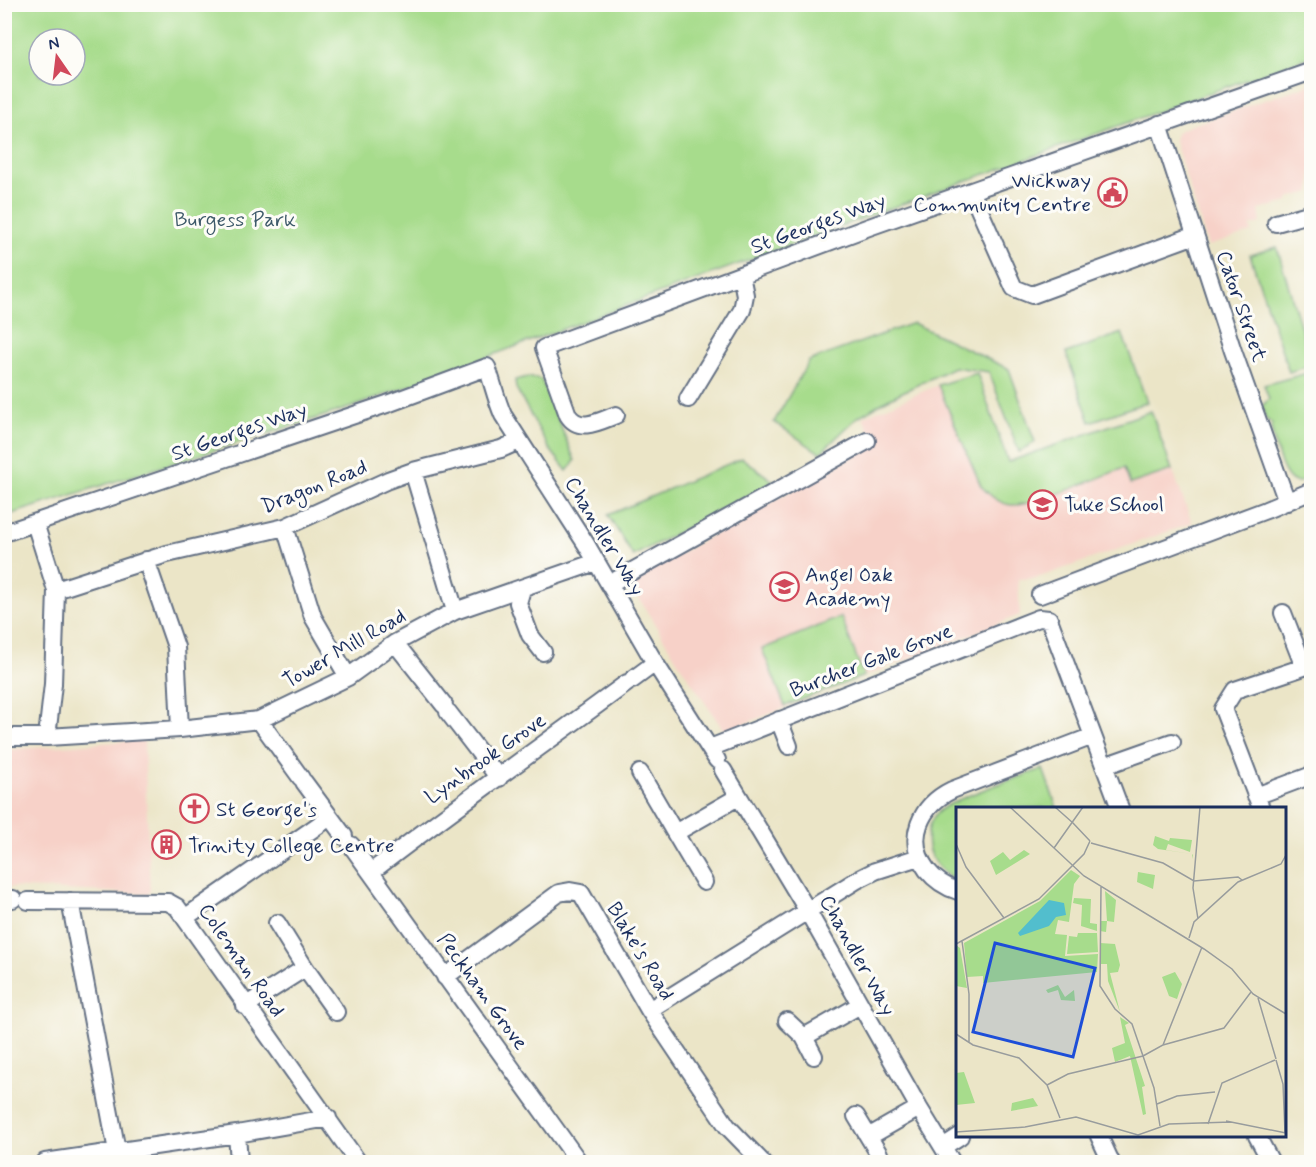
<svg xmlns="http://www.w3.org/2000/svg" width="1316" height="1167" viewBox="0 0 1316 1167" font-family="Mynerve,sans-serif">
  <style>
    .built { fill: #f7d1c8 }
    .green { fill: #a7dc8c; stroke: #618675; stroke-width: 1.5; fill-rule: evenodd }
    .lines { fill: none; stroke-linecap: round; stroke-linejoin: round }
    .street-casing { stroke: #646f83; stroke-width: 20 }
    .street { stroke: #fff; stroke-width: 16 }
    .labels { text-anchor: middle; stroke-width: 6; stroke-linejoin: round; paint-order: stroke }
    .poi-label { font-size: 21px; fill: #1b2f5e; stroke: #fdfcf7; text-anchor: start }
    .park-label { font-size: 21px; fill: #3e5a6a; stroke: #fdfcf7 }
    .street-label { font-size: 21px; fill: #1b2f5e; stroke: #fdfcf7 }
    .inset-road { fill: none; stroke: #989c9d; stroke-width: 1.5 }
    .view { fill: #1d4ed8; fill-opacity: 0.15; stroke: #1d4ed8; stroke-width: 3 }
    .inset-edge { fill: none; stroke: #1b2f5e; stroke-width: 3 }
  </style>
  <rect width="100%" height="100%" fill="#fdfcf7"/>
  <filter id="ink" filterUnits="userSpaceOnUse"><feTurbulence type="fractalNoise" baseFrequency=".0167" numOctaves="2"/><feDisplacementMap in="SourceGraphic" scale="12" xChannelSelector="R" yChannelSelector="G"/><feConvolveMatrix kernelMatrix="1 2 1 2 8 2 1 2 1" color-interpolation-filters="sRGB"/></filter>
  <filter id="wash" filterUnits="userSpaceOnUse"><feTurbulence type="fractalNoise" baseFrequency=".008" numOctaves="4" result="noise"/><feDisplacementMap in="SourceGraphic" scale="24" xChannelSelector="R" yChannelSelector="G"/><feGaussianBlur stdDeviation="1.35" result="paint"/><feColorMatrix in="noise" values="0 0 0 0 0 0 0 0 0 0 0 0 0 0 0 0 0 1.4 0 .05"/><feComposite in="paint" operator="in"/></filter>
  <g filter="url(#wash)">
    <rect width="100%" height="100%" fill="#ebe5c7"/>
    <path class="built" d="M 1311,84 L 1311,192 L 1288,198 L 1288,202 L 1259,210 L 1261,223 L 1250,226 L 1252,232 L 1208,246 L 1175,142 L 1176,133 L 1184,128 Z
      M 977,373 L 1008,462 L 1151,411 L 1192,523 L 1037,578 L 1018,579 L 1020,615 L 726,731 L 722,728 L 678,662 L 629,582 L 875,444 L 863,417 L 938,385 Z
      M 144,740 L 150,891 L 148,894 L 5,887 L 5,750 Z"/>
    <path class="green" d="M 5,4 L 1311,4 L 1312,56 L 844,225 L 352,407 L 5,516 ZM 39,39 L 75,39 L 75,75 L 39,75 Z
      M 1277,247 L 1311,362 L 1311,365 L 1289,372 L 1250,255 Z
      M 913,323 L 1009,369 L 1035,442 L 1019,452 L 989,372 L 954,367 L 886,400 L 858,417 L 820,453 L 774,422 L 809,361 Z
      M 1122,333 L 1147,402 L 1090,422 L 1066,353 Z
      M 1311,372 L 1311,476 C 1308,478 1302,482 1298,482 C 1282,483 1274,440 1271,428 L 1272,424 L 1265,418 L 1262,406 L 1269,399 L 1264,385 Z
      M 977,373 L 1008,462 L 1151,411 L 1172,470 L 1130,484 L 1124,468 C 1099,477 1035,506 1012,505 C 999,504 989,495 981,486 L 938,385 Z
      M 528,377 L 541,379 L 575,461 L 567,471 L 549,448 L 516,388 L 515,380 Z
      M 742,458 L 774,482 L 633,556 L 608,515 Z
      M 841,617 L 864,676 L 785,706 L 762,649 Z
      M 1043,769 L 1057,808 L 958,808 L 957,880 C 944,875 931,862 928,847 C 926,835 929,821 937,813 C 949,799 1022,776 1043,769 Z"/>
  </g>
  <g filter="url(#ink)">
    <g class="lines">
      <defs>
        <path id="street" d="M 1159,124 L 1233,351 L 1287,502
          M 971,191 L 1014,288 L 1032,295 L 1195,235
          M 1276,223 L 1312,213
          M 688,399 L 742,310 L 745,295 L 741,275
          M 616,415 C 600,421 579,433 568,415 L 544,348 L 869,227 L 1312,71
          M 413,471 L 455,611
          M 35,523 L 56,590 L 53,684 L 47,737
          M 285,527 L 313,617 L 348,677
          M 4,533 L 387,404 L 487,367 C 493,384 496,399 503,415 L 586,544 L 655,663 L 717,760
          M 146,560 L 176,647 L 180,729
          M 609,584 L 867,441
          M 522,589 L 518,603 L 530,635 L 543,652
          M 56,590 L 167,554 L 285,527 L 388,480 L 413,471 L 501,449 L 519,441
          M 1040,595 L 1266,510 L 1312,491
          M 395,643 L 444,705
          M 632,680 L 655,663
          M 448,712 L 499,778
          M 259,720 L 301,778
          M 779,720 L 789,746
          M 4,737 L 47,737 L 180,729 L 259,720 L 348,677 L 395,643 L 455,611 L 596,562
          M 710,748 L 1039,618 L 1049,619 L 1120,808
          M 1104,766 L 1172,742
          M 723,770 L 803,903 L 919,1108 L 952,1162
          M 640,773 L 675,833
          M 304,782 L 344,836
          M 1256,796 L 1312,775
          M 1261,808 L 1223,709 L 1235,690 L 1304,667 L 1283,613
          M 351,845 L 579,1162
          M 371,872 C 455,807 542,746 627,683
          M 704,882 L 675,833 L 738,797
          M 958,891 C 945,887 935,880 927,870 C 904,839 921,805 952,790 L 1093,736
          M 4,899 L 13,899
          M 28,901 L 168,902 L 177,907 L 358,1162
          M 70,901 L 119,1162
          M 186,917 L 330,817
          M 277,923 L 305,968 L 336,1012
          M 445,977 L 559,893 L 570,891 L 581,893 L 649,1010 L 727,1126 L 762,1162
          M 245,1006 L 305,968
          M 649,1010 L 857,880 L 875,871 L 919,857
          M 787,1021 L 804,1037 L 814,1056
          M 804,1037 L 860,1005
          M 856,1116 L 879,1154
          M 237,1134 L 239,1162
          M 870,1136 L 919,1108
          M 1099,1136 L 1111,1162
          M 1257,1136 L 1271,1162
          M 943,1147 L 960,1136
          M 45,1162 L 237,1134 L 328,1118"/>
      </defs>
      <use href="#street" class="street-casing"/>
      <use href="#street" class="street"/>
    </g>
  </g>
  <defs>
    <symbol id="civic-ring" viewBox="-11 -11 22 22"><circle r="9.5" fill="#fdfcf7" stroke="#d1495b" stroke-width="1.5"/><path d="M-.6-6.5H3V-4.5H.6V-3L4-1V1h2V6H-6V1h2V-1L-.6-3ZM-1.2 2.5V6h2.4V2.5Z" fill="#d1495b"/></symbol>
    <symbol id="school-ring" viewBox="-11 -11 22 22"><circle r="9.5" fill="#fdfcf7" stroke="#d1495b" stroke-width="1.5"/><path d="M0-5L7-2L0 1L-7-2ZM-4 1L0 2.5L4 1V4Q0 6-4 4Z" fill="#d1495b"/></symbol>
    <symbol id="church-ring" viewBox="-11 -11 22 22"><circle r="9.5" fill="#fdfcf7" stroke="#d1495b" stroke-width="1.5"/><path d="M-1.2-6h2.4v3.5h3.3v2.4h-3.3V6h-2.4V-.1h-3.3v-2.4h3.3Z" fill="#d1495b"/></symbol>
    <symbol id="building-ring" viewBox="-11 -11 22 22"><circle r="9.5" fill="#fdfcf7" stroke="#d1495b" stroke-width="1.5"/><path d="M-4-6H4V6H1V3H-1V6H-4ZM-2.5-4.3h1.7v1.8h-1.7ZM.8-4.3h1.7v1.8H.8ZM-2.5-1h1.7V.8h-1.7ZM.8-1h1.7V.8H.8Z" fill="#d1495b"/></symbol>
  </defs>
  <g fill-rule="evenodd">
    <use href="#civic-ring" x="1096" y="176" width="33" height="33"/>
    <use href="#school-ring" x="1026" y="488" width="33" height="33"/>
    <use href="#school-ring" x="768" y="570" width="33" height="33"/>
    <use href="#church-ring" x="178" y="792" width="33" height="33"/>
    <use href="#building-ring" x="150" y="828" width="33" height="33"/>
  </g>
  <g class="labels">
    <g class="poi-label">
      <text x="1091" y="187" text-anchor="end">Wickway<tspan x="1091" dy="24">Community Centre</tspan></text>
      <text x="1064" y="511">Tuke School</text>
      <text x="805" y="581">Angel Oak<tspan x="805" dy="24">Academy</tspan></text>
      <text x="216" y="816">St George's</text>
      <text x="188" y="852">Trinity College Centre</text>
    </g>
    <g class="park-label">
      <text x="235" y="226">Burgess Park</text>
    </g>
    <g class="street-label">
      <text transform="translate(818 223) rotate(-20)" y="7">St Georges Way</text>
      <text transform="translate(1242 306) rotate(71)" y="7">Cator Street</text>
      <text transform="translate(239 431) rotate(-19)" y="7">St Georges Way</text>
      <text transform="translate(314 486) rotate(-22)" y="7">Dragon Road</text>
      <text transform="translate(605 536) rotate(59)" y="7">Chandler Way</text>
      <text transform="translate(344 648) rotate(-30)" y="7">Tower Mill Road</text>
      <text transform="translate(871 660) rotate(-21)" y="7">Burcher Gale Grove</text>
      <text transform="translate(485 758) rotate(-35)" y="7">Lynbrook Grove</text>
      <text transform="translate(641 951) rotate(59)" y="7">Blake's Road</text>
      <text transform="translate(858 955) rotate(61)" y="7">Chandler Way</text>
      <text transform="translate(242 960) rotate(55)" y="7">Coleman Road</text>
      <text transform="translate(483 991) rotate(54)" y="7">Peckham Grove</text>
    </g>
  </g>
  <g transform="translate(956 807)">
    <rect width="330" height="330" fill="#ebe5c7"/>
    <path d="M 199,29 L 213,34 L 214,31 L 236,33 L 234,45 L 212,37 L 210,43 L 236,47 L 237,48 L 237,52 L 236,47 L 202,42 L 197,38 ZM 68,43 L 74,47 L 40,68 L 34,54 L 47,45 L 54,53 ZM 115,63 L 124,69 L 118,77 L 113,115 L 102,113 L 99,127 L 111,128 L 109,149 L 142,147 L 141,165 L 27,176 L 27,169 L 11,170 L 8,136 L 84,94 ZM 182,65 L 199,68 L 197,82 L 181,75 ZM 149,84 L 160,93 L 158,115 L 151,114 L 150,125 L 144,124 L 144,114 L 151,114 ZM 118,91 L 135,92 L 134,116 L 141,117 L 141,124 L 125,119 L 126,98 L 117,96 ZM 122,126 L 141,126 L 142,145 L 111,147 L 113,129 L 121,130 ZM 144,136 L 159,137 L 164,158 L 162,165 L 154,166 L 164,205 L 152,174 L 151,157 L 144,157 ZM 0,138 L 4,141 L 11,181 L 0,179 ZM 219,165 L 226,177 L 221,192 L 213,189 L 206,170 ZM 102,178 L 109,190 L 118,183 L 119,194 L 105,193 L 102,183 L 92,186 L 90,183 ZM 164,210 L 173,216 L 169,218 L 189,279 L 186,280 L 190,307 L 187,308 L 174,249 L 159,255 L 156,241 L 169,236 ZM 8,265 L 19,296 L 0,298 L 0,266 ZM 77,291 L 82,299 L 55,304 L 56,296 Z" fill="#a7dc8c"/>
    <path d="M 93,93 L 108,96 L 110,108 L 100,110 L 93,119 L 64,129 L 62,126 Z" fill="#52becd"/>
    <path class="inset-road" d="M 54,0 L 128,69 L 248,142 L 276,162 L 297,187 L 330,207M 99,0 L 117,16M 117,16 L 134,34M 135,36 L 207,56 L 238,74 L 282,70 L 286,73M 0,37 L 10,60 L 48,111M 98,41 L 127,0M 145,80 L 144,179 L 159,202 L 176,217 L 198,281 L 204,319M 242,112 L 237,81 L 244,0M 233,131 L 238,115 L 282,75 L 325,57 L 330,48M 6,134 L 13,187 L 13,235M 0,137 L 83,92 L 128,47 L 134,34M 302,191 L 320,252M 0,227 L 17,238 L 63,251 L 91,278 L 104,311M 207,238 L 268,221 L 295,185M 187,249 L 207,238 L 246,140M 320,253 L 327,277 L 329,326M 91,278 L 112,267 L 187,249M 201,297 L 221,289 L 259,285M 270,314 L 330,326M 252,317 L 266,276 L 319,253M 0,325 L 69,320 L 120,310 L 182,328 L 213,317 L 275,315"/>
    <path class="view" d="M 39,136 L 139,161 L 117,250 L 17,225 Z"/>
    <rect width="330" height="330" class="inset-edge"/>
  </g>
  <rect width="1316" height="1167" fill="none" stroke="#fdfcf7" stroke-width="24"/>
  <g transform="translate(57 57) rotate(346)"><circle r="28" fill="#fdfcf7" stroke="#a3aaba" stroke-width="1.5"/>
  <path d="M0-4.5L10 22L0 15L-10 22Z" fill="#d1495b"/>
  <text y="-9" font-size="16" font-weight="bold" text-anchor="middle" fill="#1b2f5e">N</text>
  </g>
</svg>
